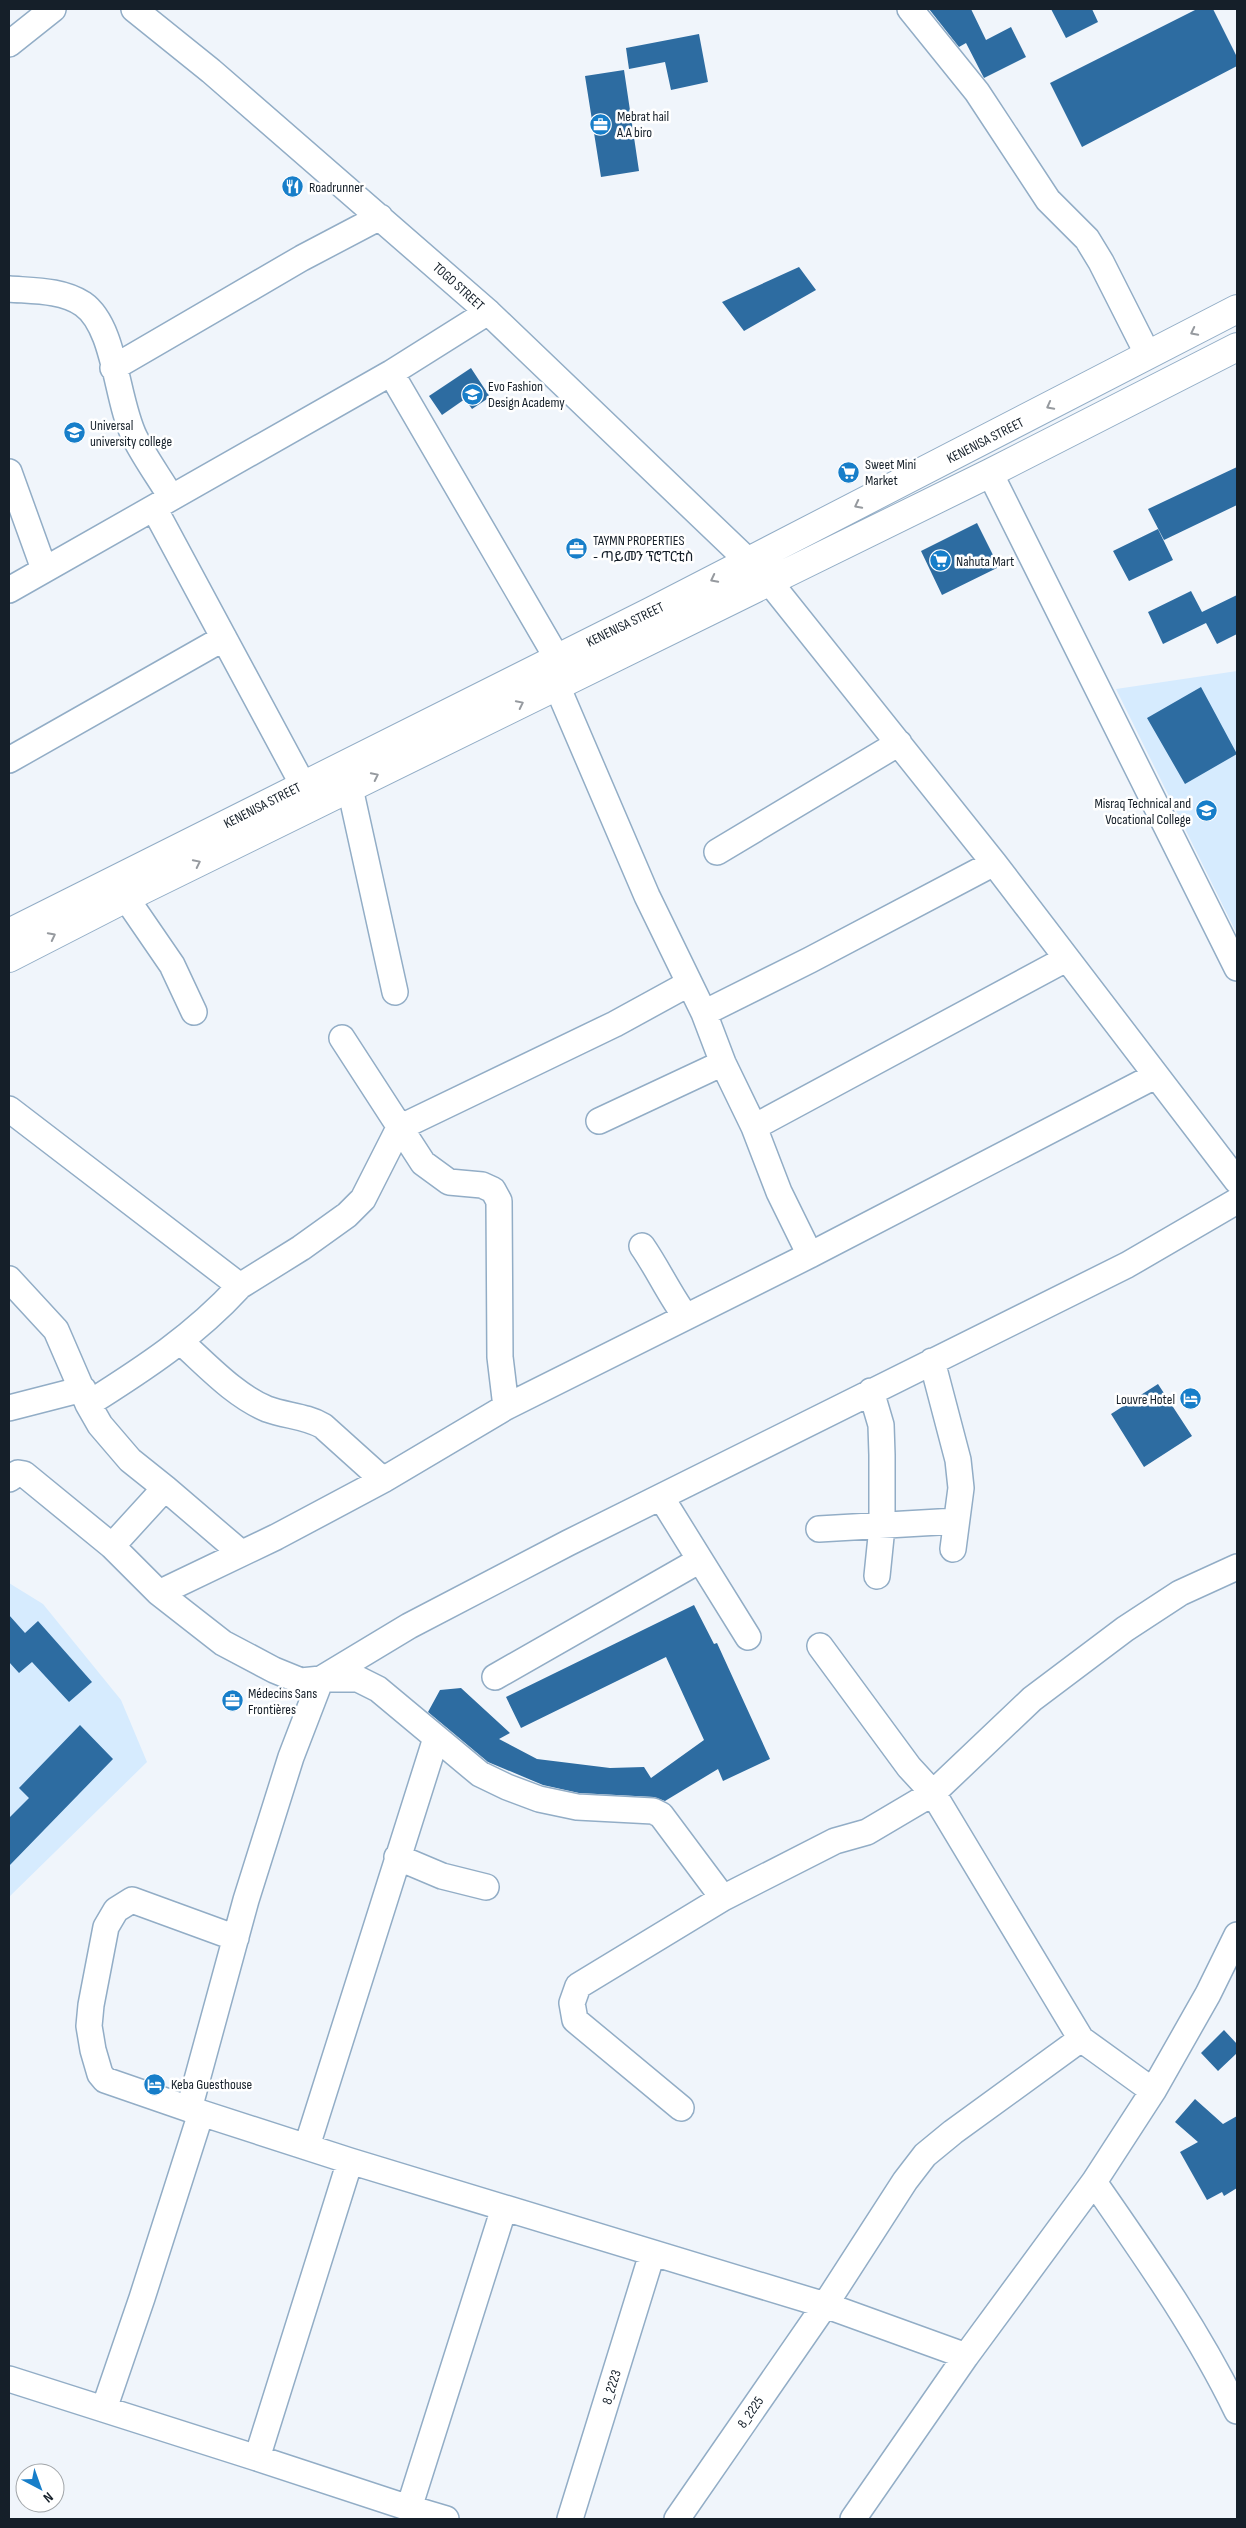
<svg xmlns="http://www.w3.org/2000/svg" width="1246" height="2528" viewBox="0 0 1246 2528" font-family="'Sofia Sans Condensed','Noto Sans Ethiopic',sans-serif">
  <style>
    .built { fill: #d6ebfe }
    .building { fill: #2d6ca1 }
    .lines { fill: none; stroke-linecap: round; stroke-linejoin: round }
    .minor-casing { stroke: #92adc6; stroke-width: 28 }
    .major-casing { stroke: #92adc6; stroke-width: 30 }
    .minor { stroke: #fff; stroke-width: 25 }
    .major { stroke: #fff; stroke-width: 28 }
    .oneway { stroke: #969a9f }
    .labels { text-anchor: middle; stroke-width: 5; stroke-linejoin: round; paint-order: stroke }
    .poi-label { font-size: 14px; fill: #151f29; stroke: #fff; text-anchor: start }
    .street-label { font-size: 14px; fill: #151f29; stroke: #fff }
  </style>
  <rect width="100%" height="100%" fill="#f0f5fb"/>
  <path class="built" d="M 1237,671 L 1237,934 L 1116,689 Z
    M 9,1583 L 43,1604 L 121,1700 L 147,1762 L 9,1897 Z"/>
  <path class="building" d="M 929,9 L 971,9 L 986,40 L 1011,27 L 1026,57 L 984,78 L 966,43 L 959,47 Z
    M 1051,9 L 1092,9 L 1098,22 L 1066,38 Z
    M 1197,9 L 1213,9 L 1237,57 L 1237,66 L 1082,147 L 1050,83 Z
    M 699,34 L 708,82 L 671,90 L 665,62 L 629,69 L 626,48 Z
    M 624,70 L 639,171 L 601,177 L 585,76 Z
    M 799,267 L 816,290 L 744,331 L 722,302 Z
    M 471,368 L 490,397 L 472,409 L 465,399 L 442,415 L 429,396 Z
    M 1237,467 L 1237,505 L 1164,540 L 1148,509 Z
    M 977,523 L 999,567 L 942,595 L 921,551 Z
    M 1158,529 L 1173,560 L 1129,581 L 1113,551 Z
    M 1191,591 L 1202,612 L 1237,595 L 1237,634 L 1217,644 L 1206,623 L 1163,644 L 1148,612 Z
    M 1201,687 L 1237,754 L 1185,784 L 1147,718 Z
    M 1158,1384 L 1192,1436 L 1144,1467 L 1111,1414 Z
    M 694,1605 L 714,1644 L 717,1643 L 770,1759 L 723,1781 L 718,1769 L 665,1801 L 654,1797 L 579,1793 L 543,1785 L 488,1762 L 428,1712 L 440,1690 L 461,1688 L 510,1733 L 499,1739 L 537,1759 L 610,1768 L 644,1767 L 651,1778 L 704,1740 L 666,1657 L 521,1728 L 506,1697 Z
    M 9,1615 L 25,1633 L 38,1621 L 92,1682 L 69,1702 L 32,1662 L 19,1673 L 9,1662 Z
    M 80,1725 L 113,1759 L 9,1866 L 9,1818 L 29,1798 L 19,1788 Z
    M 1224,2030 L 1237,2044 L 1237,2053 L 1218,2071 L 1201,2053 Z
    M 1195,2099 L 1223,2124 L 1237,2116 L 1237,2188 L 1224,2196 L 1222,2192 L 1207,2200 L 1180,2152 L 1198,2142 L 1175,2122 Z"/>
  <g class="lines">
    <defs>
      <path id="minor" d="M 134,9 L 211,71 L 488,312 L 768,580 L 994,863 L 1237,1181
        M 910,9 L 977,92 L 1048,200 L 1087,239 L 1101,262 L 1148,355
        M 9,44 L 53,9
        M 9,289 C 34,291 62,290 83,304 C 116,327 116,401 135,438 C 145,458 159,477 171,497
        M 113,368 L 302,258 L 380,217
        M 391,373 L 557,658
        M 9,472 L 44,569
        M 990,473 L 1237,968
        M 154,508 L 303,785
        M 9,590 L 391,373 L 488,312
        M 557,686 L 647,896 L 704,1013 L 723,1063 L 754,1127 L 779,1192 L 810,1255
        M 9,760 L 224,638
        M 350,788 L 395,992
        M 717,852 L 899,743
        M 126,898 L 172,965 L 194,1012
        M 704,1013 L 810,960 L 994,863
        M 342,1038 L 423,1163 L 449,1182 L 482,1185 L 493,1190 L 499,1201 L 500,1357 L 506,1407
        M 1155,1076 L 810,1255 L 506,1407 L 383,1480 L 276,1537 L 159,1593 L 223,1643 L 274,1670 L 301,1681 L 321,1679 L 409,1626 L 568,1543 L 1127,1265 L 1237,1201
        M 9,1109 L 240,1286 L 301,1248 L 347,1215 L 363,1199 L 399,1128 L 615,1024 L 688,984
        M 599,1121 L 723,1063
        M 754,1127 L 1066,959
        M 642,1246 C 658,1269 669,1294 686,1317
        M 9,1279 L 56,1330 L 88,1404 L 100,1425 L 130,1460 L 165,1488
        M 181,1342 C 208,1366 234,1395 267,1409 C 286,1416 306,1416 323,1426 L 383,1480
        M 932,1361 L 958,1460 L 961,1488 L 953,1549
        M 871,1391 L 881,1425 L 882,1455 L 882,1527 L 877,1576
        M 88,1404 C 145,1368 194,1336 240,1286
        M 9,1408 L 83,1389
        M 9,1479 L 18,1473 L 24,1474 L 112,1546 L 159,1593
        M 661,1497 L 748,1637
        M 819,1529 L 956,1521
        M 112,1546 L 165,1488 L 241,1553
        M 820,1646 L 909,1767 L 933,1793 L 1081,2039
        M 495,1677 L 700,1560
        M 397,1857 L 442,1876 L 486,1887
        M 723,1898 L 661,1815 L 653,1811 L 577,1807 L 539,1799 L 507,1787 L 480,1774 L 378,1689 L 358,1679 L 321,1679 L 291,1757 L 246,1900 L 189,2109 L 350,2161 L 825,2305 L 966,2356
        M 681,2108 L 575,2020 L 572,2003 L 578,1986 L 723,1898 L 835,1841 L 867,1832 L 933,1793 L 1032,1699 L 1125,1629 L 1180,1593 L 1237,1567
        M 189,2109 L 105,2080 L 100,2074 L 93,2050 L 89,2026 L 91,2005 L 106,1927 L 116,1910 L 132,1900 L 236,1938
        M 307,2146 L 436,1738
        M 350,2161 L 257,2458 L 409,2508 L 504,2208
        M 1094,2182 C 1146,2257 1197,2329 1237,2411
        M 9,2379 L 257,2458
        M 104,2409 L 142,2298 L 201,2113
        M 409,2508 L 446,2519
        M 570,2519 L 652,2254
        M 677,2519 L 825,2305 L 905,2181 L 925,2155 L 953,2132 L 1081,2039 L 1153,2091
        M 853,2519 L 966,2356 L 1094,2182 L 1153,2091 L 1208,1994 L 1237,1935"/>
      <path id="major" d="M 9,933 L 650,612 L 1237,309
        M 9,958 L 126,898 L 990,473 L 1237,347"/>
    </defs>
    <use href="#minor" class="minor-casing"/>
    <use href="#major" class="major-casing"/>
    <use href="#minor" class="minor"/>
    <use href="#major" class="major"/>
  </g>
  <defs><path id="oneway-chevron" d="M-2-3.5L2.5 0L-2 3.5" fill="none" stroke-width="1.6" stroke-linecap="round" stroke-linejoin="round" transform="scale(1.25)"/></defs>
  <g class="oneway">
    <use href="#oneway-chevron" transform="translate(1194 332) rotate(153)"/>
    <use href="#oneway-chevron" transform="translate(1050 406) rotate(152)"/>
    <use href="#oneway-chevron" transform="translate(858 505) rotate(153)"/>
    <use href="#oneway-chevron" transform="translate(714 579) rotate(153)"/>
    <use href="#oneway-chevron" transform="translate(520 704) rotate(-26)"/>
    <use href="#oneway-chevron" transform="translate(375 776) rotate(-26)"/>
    <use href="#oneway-chevron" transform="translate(197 863) rotate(-26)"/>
    <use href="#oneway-chevron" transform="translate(52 936) rotate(-27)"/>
  </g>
  <defs>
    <symbol id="office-disc" viewBox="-11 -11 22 22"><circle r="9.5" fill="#177ec9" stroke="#fff"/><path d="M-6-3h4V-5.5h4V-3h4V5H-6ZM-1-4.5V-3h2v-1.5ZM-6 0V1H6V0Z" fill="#fff"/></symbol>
    <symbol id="restaurant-disc" viewBox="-11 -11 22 22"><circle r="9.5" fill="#177ec9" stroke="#fff"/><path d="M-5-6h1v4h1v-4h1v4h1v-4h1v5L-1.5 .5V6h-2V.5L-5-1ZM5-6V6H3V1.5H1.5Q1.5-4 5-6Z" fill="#fff"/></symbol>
    <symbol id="school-disc" viewBox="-11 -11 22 22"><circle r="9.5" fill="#177ec9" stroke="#fff"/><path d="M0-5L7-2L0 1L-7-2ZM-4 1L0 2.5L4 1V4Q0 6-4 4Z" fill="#fff"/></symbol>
    <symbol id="supermarket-disc" viewBox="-11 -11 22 22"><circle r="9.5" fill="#177ec9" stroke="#fff"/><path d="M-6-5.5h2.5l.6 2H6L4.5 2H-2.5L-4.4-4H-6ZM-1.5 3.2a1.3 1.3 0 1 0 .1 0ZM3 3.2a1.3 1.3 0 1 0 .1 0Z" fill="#fff"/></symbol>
    <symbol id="university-disc" viewBox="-11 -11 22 22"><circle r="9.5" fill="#177ec9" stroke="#fff"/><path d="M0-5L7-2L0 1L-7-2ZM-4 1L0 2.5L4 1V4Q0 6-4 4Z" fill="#fff"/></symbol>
    <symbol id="hotel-disc" viewBox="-11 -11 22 22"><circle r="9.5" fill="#177ec9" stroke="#fff"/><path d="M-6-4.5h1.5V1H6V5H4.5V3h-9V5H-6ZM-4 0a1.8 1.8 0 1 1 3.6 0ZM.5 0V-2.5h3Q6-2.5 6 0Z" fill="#fff"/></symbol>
  </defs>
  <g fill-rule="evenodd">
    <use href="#office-disc" x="588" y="112" width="25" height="25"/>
    <use href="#restaurant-disc" x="280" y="174" width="25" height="25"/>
    <use href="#school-disc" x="460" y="382" width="25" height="25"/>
    <use href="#school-disc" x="62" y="420" width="25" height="25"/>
    <use href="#supermarket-disc" x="836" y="460" width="25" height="25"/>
    <use href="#office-disc" x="564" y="536" width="25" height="25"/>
    <use href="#supermarket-disc" x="928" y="548" width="25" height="25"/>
    <use href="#university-disc" x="1194" y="798" width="25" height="25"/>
    <use href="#hotel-disc" x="1178" y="1386" width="25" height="25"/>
    <use href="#office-disc" x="220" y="1688" width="25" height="25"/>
    <use href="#hotel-disc" x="142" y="2072" width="25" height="25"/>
  </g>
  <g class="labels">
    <g class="poi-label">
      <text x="617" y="121">Mebrat hail<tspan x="617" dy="16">A.A biro</tspan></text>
      <text x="309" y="192">Roadrunner</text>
      <text x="488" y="391">Evo Fashion<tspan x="488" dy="16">Design Academy</tspan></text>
      <text x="90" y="430">Universal<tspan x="90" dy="16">university college</tspan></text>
      <text x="865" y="469">Sweet Mini<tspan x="865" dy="16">Market</tspan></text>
      <text x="593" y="545">TAYMN PROPERTIES<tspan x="593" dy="16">- ጣይመን ፕሮፐርቲስ</tspan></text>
      <text x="956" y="566">Nahuta Mart</text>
      <text x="1191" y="808" text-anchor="end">Misraq Technical and<tspan x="1191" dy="16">Vocational College</tspan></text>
      <text x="1175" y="1404" text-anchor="end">Louvre Hotel</text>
      <text x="248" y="1698">Médecins Sans<tspan x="248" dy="16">Frontières</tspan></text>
      <text x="171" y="2089">Keba Guesthouse</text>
    </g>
    <g class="street-label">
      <text transform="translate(459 286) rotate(42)" y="5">TOGO STREET</text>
      <text transform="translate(985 440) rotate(-27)" y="5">KENENISA STREET</text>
      <text transform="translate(625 624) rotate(-26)" y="5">KENENISA STREET</text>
      <text transform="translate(262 805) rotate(-27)" y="5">KENENISA STREET</text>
      <text transform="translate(611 2387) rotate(-73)" y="5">8_2223</text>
      <text transform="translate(750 2412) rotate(-55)" y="5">8_2225</text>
    </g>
  </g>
  <rect width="1246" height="2528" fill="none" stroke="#151f29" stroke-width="20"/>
  <g transform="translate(40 2488) rotate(139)"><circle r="24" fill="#ffffff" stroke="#a1a5a9"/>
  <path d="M0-4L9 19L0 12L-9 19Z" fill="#177ec9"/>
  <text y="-8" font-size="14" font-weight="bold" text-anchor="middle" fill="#151f29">N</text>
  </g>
</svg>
